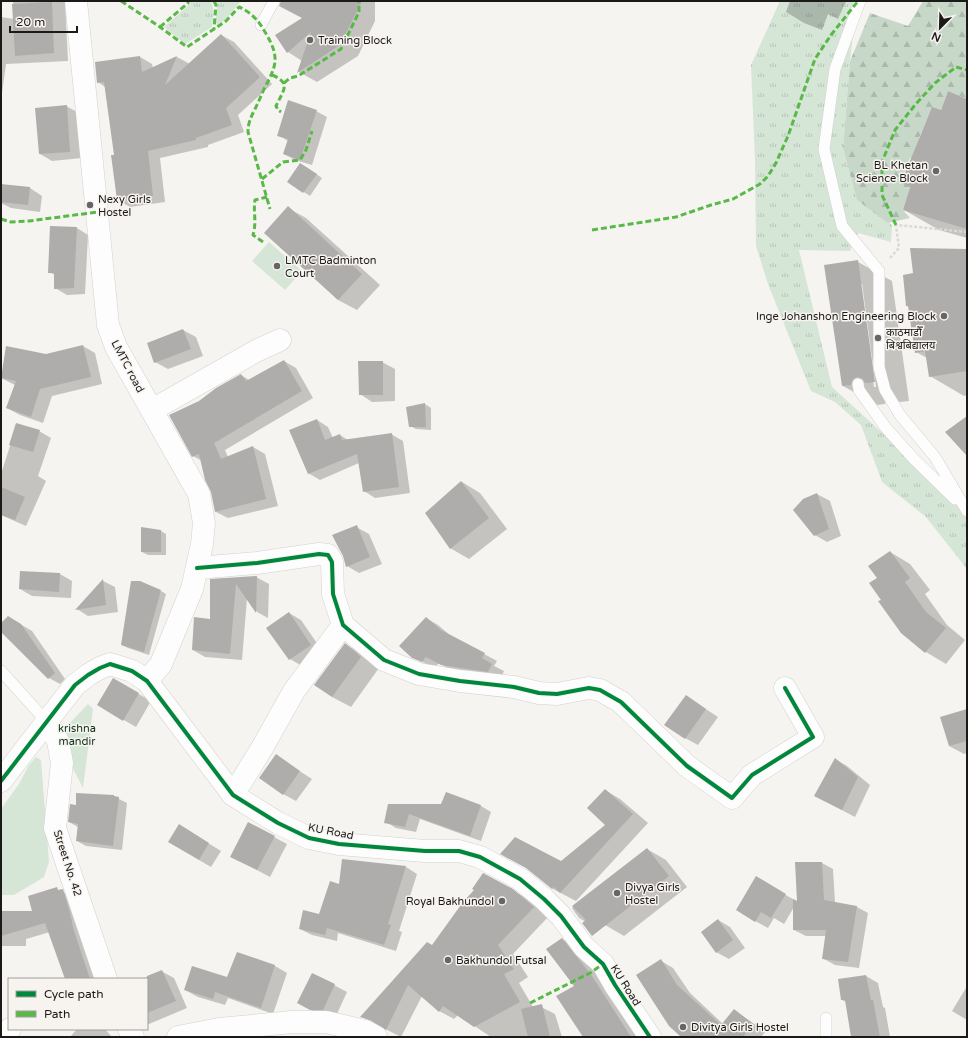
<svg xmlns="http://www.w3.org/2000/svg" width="968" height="1038" viewBox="0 0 968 1038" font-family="'Varela Round','Noto Sans Devanagari',sans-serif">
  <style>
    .grass { fill: url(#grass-tufts) }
    .forest { fill: url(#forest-firs) }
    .park { fill: #d5e5d6 }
    .shadow { fill: #0003; fill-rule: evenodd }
    .building { fill: #afadac }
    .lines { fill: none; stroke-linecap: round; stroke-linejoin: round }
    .service-casing { stroke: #d2d1ce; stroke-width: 12 }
    .minor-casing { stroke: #d2d1ce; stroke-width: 23 }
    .tertiary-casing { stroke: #d2d1ce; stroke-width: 23 }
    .path { stroke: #d9d9d8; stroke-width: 2.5; stroke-dasharray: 3 2; stroke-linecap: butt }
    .service { stroke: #fefdfd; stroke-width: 11 }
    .minor { stroke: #fefdfd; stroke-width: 22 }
    .tertiary { stroke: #fefdfd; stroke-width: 22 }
    .quiet { stroke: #58b947; stroke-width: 3; stroke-dasharray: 6 3; stroke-linecap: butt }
    .cycleway-casing { stroke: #f7f4f0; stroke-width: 6 }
    .cycleway { stroke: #00873e; stroke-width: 4 }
    .poi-dot { fill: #686665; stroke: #f7f4f0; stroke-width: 1.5 }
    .labels { text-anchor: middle; stroke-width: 3; stroke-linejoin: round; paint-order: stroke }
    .poi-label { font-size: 11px; fill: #1c1a19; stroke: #f7f4f0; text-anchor: start }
    .street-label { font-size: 11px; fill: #1c1a19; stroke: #f7f4f0 }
    .park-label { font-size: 11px; fill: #0c3418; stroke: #f7f4f0 }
  </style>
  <defs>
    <pattern id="grass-tufts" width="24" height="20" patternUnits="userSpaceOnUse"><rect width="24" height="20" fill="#d5e5d6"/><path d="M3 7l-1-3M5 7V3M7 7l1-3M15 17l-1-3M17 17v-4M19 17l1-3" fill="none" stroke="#b6c4b7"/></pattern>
    <pattern id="forest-firs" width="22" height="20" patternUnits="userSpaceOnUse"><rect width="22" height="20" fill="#c7d8c8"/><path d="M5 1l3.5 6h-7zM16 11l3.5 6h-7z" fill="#aab9ab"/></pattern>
  </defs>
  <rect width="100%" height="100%" fill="#f6f4f1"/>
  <path class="grass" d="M 190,1 L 211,1 L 214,11 L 212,27 L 185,44 L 164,27 L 190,4 Z
    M 216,1 L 241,1 L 225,20 L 217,25 C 214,17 219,9 216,1 Z
    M 780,1 L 852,1 L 856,9 L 850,61 L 843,148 L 857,200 L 892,225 L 891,242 L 858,233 L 850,251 L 799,250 L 832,387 L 967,510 L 967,569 L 926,517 L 882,482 L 861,425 L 835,402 L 811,391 L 768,284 L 756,246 L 755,160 L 751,65 Z"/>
  <path class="forest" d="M 923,1 L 967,1 L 967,99 L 948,91 L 941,110 L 932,108 L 919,138 L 928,142 L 921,159 L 910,158 L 901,182 L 910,187 L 903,210 L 910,218 L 888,223 L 857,200 L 843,148 L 850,61 L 870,13 L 908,26 Z"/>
  <path class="park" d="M 269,242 L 302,271 L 285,290 L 252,261 Z
    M 88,704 L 93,709 L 83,788 L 70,763 L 64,729 Z
    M 36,757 L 41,760 L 49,862 L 44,877 L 14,895 L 1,895 L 1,809 L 19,784 L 29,765 Z"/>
  <path class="shadow" d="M 13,1 L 65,1 L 68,61 L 6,64 L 1,100 L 1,17 L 14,19 Z
    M 284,1 L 375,1 L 375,21 L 358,56 L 317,82 L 299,72 L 302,61 L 288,52 L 277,36 L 303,18 Z
    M 790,1 L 846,1 L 838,19 L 828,14 L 822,30 L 804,23 L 786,12 Z
    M 221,35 L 234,42 L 272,84 L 238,115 L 244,132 L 208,145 L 208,147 L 160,158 L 165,202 L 130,207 L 118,200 L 115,156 L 105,87 L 98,82 L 140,57 L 152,64 L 153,68 L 177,57 L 190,64 Z
    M 967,100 L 967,238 L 939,230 L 904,210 L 942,112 Z
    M 66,106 L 79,113 L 82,158 L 52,161 L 40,154 Z
    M 316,111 L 327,117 L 312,165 L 295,160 L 284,154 L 288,141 L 278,135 Z
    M 306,167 L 322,178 L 310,196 L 288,182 Z
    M 1,185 L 30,188 L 42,196 L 40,212 L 11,208 L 1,203 Z
    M 288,208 L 306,218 L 380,285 L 357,310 L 338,300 L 265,232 Z
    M 77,228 L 88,235 L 85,294 L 67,295 L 55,288 L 55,275 L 49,272 Z
    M 967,250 L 967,395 L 964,396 L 930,376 L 927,358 L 916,352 L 909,307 L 907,306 L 914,273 Z
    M 858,262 L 892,281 L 909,401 L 900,402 L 891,397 L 887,398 L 885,404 L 877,405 L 843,386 ZM 860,284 L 862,284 L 876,387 L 874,387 Z
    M 183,330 L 196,337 L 203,356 L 168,369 L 155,362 Z
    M 83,346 L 95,353 L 102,384 L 52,396 L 43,423 L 20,415 L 7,408 L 15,385 L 1,378 L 46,355 Z
    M 284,361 L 296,368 L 313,398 L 225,450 L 228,457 L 253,447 L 265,454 L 278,506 L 228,518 L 216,512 L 212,492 L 202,461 L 193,456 L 200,402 L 241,375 L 249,380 Z
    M 382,362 L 395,369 L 395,401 L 372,402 L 360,394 Z
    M 425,404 L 431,408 L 431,430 L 416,429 L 410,426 Z
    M 317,420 L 328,427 L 333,438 L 340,435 L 348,440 L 391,434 L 403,441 L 410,493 L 375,498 L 364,491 L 359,463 L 320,480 L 308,473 Z
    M 17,424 L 39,431 L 51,438 L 38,476 L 46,481 L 26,526 L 1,515 L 1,474 Z
    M 462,482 L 480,493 L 507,529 L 469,559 L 450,548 Z
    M 817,494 L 830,501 L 841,536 L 827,542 L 815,535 Z
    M 356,527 L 369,534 L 382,564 L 359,573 L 347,566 Z
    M 161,531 L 166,534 L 166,555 L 148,555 L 142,552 Z
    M 890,552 L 910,564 L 930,590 L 925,594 L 947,625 L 965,640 L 946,664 L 926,652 L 901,633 L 883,600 L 878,578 Z
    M 60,574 L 72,581 L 71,598 L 32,596 L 20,589 Z
    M 256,577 L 269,584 L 268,618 L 257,612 L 247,598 L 242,660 L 205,657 L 193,650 L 211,620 L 211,580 Z
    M 103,581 L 115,587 L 118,612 L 88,616 L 77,609 Z
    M 161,591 L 166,594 L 149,655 L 128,648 L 122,645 Z
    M 289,613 L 301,620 L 323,652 L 302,666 L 290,659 Z
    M 8,617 L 32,631 L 65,679 L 60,684 L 49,678 L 1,631 L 1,625 Z
    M 426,618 L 438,625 L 451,636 L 497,661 L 494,666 L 504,671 L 501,678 L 454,672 L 439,663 L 434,668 L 413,657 Z
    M 345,644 L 364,655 L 379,668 L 351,707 L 332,697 Z
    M 114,680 L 151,701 L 136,727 L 98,705 Z
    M 686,696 L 718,717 L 698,745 L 685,738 Z
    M 967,710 L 967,753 L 964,754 L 949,746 Z
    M 276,756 L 312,779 L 296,801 L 283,794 Z
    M 835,759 L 847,766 L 870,785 L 855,817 L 815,796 Z
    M 605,790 L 620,799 L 648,823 L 576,901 L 553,889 L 529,869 L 561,862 L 607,825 Z
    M 446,794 L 481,806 L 491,812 L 481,841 L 420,819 L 416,832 L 396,828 L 386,822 L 389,805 L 442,805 Z
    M 117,798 L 127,803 L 122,850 L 86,846 L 77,841 L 78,827 L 69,822 L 77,806 Z
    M 192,833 L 221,851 L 211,867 L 199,860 Z
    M 274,837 L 287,844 L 270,877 L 244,863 Z
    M 647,849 L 666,860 L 687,887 L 624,936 L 605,925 L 598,929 L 579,918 L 572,908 Z
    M 343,860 L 406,867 L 417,874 L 399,931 L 402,932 L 396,951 L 338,933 L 337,941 L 312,935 L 300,929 L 320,915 L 340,885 Z
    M 822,863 L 833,869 L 835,903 L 857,907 L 868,913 L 859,968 L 835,965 L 824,959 L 826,936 L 806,936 L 794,930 L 794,907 L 784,924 L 774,918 L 768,928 L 755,921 L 756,878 L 798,902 Z
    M 56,889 L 74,897 L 99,979 L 61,979 L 66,978 L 50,932 L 26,939 L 26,946 L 1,946 L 1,912 L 34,912 Z
    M 512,890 L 528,899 L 549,916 L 513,954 L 528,977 L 519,983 L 533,1007 L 539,1006 L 555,1014 L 562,1037 L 491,1037 L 458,1015 L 454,1019 L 439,1011 L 422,996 L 401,1037 L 362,1017 L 432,946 Z
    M 718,920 L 730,927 L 745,948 L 729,959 L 716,952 Z
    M 562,939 L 575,947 L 606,985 L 639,1037 L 584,1037 L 575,986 Z
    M 237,953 L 275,966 L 287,973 L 273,1014 L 228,998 L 225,1005 L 198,997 L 185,990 L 227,979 Z
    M 661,961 L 673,968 L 690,993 L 723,1024 L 734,1010 L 746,1018 L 765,1032 L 761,1037 L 683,1037 Z
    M 161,971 L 174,978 L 187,1008 L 149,1024 L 147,1023 L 147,979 L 143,979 Z
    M 313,974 L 347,992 L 336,1016 L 323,1016 L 311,1010 Z
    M 866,976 L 878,983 L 883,1007 L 885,1008 L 890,1037 L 852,1037 L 846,1002 L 842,1000 Z
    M 966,988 L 967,988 L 967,1020 L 952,1011 Z
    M 77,1029 L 105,1029 L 112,1037 L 70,1037 Z
    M 295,1036 L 298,1037 L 282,1037 Z"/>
  <path class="building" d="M 281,1 L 362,1 L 340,45 L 297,73 L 311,32 L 287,53 L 275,35 L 302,18 L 279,6 Z
    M 52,2 L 54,53 L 15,56 L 12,4 Z
    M 221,34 L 260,77 L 226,108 L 232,125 L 196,138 L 196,140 L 148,151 L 153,196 L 117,200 L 111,155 L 114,155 L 104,82 L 97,83 L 95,62 L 140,56 L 142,72 L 177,56 L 165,85 Z
    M 948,91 L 967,99 L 967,229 L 903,210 L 910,187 L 901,183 L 932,107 L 941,110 Z
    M 288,100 L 317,110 L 300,160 L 283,154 L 288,139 L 277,136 Z
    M 67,105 L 70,152 L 39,154 L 35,108 Z
    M 300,163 L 317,174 L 303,193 L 287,182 Z
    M 1,184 L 30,187 L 28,205 L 1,202 Z
    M 288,206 L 362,274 L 338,300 L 264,233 Z
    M 50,226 L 77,227 L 74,288 L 54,289 L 54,273 L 48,273 Z
    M 910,248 L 967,249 L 967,371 L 929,377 L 925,351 L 915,353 L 908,306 L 906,306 L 903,275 L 913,273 Z
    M 858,260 L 875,382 L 865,383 L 863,379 L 857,377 L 853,379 L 851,385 L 842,386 L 824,265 Z
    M 183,329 L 191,349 L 154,363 L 147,343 Z
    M 83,345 L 91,377 L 40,389 L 31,417 L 6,408 L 16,381 L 1,378 L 6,346 L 46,354 Z
    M 284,360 L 302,391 L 214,443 L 221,459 L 253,446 L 266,499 L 215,512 L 211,492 L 205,480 L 199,454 L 192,457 L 169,415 L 199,401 L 216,388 L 241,374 L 246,381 Z
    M 358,361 L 383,361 L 383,395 L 359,395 Z
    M 425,403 L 426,427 L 409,427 L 406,407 Z
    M 967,416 L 967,456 L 945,432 Z
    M 317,419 L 325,440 L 340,434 L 342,440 L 392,433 L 399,487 L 363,492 L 357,454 L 308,474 L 289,430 Z
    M 16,423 L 40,430 L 33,452 L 9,445 Z
    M 461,481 L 489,518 L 450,549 L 425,513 Z
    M 1,487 L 25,497 L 15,520 L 1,515 Z
    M 817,493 L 829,529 L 814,536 L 793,510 L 803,499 Z
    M 357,525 L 370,557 L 346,567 L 343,556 L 332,535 Z
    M 141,527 L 161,530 L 161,552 L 141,552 Z
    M 890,551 L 910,578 L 905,582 L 926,612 L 946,628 L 925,653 L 901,633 L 878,601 L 881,600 L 869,583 L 877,578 L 868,566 Z
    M 20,571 L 60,573 L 59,592 L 19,589 Z
    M 257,576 L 256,613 L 236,584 L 230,654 L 192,650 L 194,617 L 210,619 L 210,579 Z
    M 103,579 L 106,605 L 75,610 Z
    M 131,581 L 140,581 L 161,590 L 144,652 L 121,645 Z
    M 289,612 L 311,645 L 289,660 L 266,628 Z
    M 8,616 L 21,624 L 55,673 L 48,679 L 1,632 L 1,623 Z
    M 426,617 L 441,630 L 485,653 L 482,658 L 492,664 L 488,672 L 441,665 L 426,657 L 422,662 L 412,658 L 399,646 Z
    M 345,643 L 361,657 L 332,697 L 314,685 Z
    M 113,678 L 139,693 L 123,721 L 97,705 Z
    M 686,695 L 706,709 L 685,739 L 664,725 Z
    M 967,709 L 967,741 L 949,746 L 940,717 Z
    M 276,754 L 300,771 L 283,795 L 259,778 Z
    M 835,758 L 858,777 L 842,810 L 814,796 Z
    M 605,789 L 633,814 L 560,893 L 554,887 L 552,889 L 526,868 L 500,854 L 515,837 L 561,861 L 605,825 L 587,808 Z
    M 446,792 L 481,805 L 470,836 L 409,814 L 405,827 L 384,823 L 388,804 L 441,804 Z
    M 76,793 L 114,795 L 114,796 L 119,797 L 113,846 L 76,841 L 78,824 L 68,822 L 70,804 L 76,805 Z
    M 248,822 L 275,836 L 257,870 L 230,857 Z
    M 179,824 L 209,843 L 199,860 L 168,842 Z
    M 647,848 L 669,876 L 592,936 L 582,923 L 586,920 L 572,906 Z
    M 342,859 L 406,866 L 388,924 L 391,925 L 384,945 L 327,928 L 325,935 L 299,929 L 303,910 L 319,914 L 330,881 L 339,884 Z
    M 795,862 L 822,862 L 824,900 L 857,906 L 848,962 L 822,959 L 826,930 L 793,930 L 793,899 L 797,901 Z
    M 483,873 L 513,889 L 534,907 L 498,945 L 514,969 L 504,974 L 520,1002 L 474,1027 L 443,1006 L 439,1012 L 408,985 L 386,1030 L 371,1020 L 360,1017 L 427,942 L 432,945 L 463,902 L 474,890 L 472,889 Z
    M 756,876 L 786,894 L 771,918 L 761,912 L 755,922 L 736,910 Z
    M 57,887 L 58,890 L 63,889 L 70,913 L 74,931 L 90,979 L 65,979 L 45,923 L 1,936 L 1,911 L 32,911 L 28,896 Z
    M 718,919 L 733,940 L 716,953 L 701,932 Z
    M 562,938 L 592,976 L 631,1037 L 583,1037 L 556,996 L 574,986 L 546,949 Z
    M 237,952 L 275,965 L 261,1008 L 215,992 L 213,999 L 184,990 L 192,966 L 227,977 Z
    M 661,959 L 677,985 L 721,1025 L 734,1009 L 753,1024 L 743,1037 L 681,1037 L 669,1026 L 636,975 Z
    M 162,970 L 176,1001 L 147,1013 L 147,976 Z
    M 312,973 L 335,984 L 323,1010 L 310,1010 L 297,1003 Z
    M 866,975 L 871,1000 L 873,1000 L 880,1037 L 851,1037 L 845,1000 L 841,1000 L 838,979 Z
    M 542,1004 L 550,1037 L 528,1037 L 521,1009 Z"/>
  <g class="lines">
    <defs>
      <path id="service" d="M 860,1 L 835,69 L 824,149 L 842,226 L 879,271 L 879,367 L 885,390 L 900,415 L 935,457 L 967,511
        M 261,25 L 274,1
        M 858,384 L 859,390 L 886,428 L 913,458 L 955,499
        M 1,671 L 47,722
        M 826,1018 L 826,1037"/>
      <path id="minor" d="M 76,1 L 108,325 L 116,347 L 199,494 L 204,523 L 202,544 L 192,589 L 161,664 L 147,681
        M 152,410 L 256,351 L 280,340
        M 197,568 L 257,563 L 319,554 L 328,555 L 332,562 L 333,594 L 343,625 L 384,660 L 419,674 L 460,681 L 514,687 L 539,693 L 557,694 L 589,688 L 600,690 L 621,702 L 687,766 L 732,798 L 752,775 L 813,737 L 785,688
        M 47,722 L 58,741 L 62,763 L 55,828 L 106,979
        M 233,795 L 262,748 L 294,691 L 343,625
        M 129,1029 L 133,1037
        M 5,1037 L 10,1029
        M 178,1037 L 219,1029 L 292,1022 L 326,1022 L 365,1031 L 376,1037"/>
      <path id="tertiary" d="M 1,781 L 75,685 L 88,675 L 100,668 L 110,664 L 132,671 L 147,681 L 233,795 L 278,823 L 309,838 L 339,844 L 425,851 L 459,851 L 480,857 L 520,879 L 544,899 L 561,916 L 584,947 L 603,964 L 615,985 L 650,1037"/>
    </defs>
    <use href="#service" class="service-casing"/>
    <use href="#minor" class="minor-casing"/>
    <use href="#tertiary" class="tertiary-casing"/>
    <path class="path" d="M 890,258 L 899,248 L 896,225 L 967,232"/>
    <use href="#service" class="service"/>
    <use href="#minor" class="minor"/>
    <use href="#tertiary" class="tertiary"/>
    <path class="quiet" d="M 121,1 L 160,27 L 187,47 L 226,21 L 239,7 C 251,12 259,21 265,32 C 280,57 277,65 264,89 C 261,96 258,103 255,109 C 251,117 248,123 248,132 L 270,209
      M 214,1 L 216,5 L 214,29
      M 160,27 L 188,3 L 188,1
      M 272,75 C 292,83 283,91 276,106 L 278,110 L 281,112
      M 284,83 L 290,78 L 298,76 L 341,49 L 359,12 L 359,1
      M 262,179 L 283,162 L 300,160 L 306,150 L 312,131
      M 1,219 L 11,222 L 29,221 L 98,212
      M 896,225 L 882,195 L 882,162 L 895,130 L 915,105 L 935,83 L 956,67 L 967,70
      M 592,230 L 676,217 L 711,205 L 733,199 L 760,184 L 768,176 L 776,163 L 788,136 L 815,59 L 831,35 L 858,1
      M 263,242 L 253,235 C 257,221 253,213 255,200 L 267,197
      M 530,1003 L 590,973 L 603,964"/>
    <defs>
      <path id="cycleway" d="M 197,568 L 257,563 L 319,554 L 328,555 L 332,562 L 333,594 L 343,625 L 384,660 L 419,674 L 460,681 L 514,687 L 539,693 L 557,694 L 589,688 L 600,690 L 621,702 L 687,766 L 732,798 L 752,775 L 813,737 L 785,688
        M 1,781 L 75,685 L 88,675 L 100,668 L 110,664 L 132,671 L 147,681 L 233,795 L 278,823 L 309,838 L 339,844 L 425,851 L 459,851 L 480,857 L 520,879 L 544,899 L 561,916 L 584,947 L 603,964 L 615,985 L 650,1037"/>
    </defs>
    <use href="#cycleway" class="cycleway-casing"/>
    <use href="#cycleway" class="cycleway"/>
  </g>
  <g class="poi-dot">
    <circle cx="310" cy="40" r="4"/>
    <circle cx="936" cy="171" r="4"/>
    <circle cx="90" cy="205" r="4"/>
    <circle cx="277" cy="266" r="4"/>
    <circle cx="944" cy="316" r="4"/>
    <circle cx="878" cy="338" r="4"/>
    <circle cx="617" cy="893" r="4"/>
    <circle cx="502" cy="901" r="4"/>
    <circle cx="448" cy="960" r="4"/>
    <circle cx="683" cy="1027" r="4"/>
  </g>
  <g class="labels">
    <g class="poi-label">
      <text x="318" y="44">Training Block</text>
      <text x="928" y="169" text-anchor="end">BL Khetan<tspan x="928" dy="13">Science Block</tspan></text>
      <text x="98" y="203">Nexy Girls<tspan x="98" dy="13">Hostel</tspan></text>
      <text x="285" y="264">LMTC Badminton<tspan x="285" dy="13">Court</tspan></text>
      <text x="936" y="320" text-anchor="end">Inge Johanshon Engineering Block</text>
      <text x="886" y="336">काठमाडौँ<tspan x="886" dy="13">बिश्वबिद्यालय</tspan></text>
      <text x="625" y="891">Divya Girls<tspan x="625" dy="13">Hostel</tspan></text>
      <text x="494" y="905" text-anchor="end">Royal Bakhundol</text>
      <text x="456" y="964">Bakhundol Futsal</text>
      <text x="691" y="1031">Divitya Girls Hostel</text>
    </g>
    <g class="street-label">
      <text transform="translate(128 366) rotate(62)" y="4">LMTC road</text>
      <text transform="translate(331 831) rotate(11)" y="4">KU Road</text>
      <text transform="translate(68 863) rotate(72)" y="4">Street No. 42</text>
      <text transform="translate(626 985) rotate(58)" y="4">KU Road</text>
    </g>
    <g class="park-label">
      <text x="77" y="732">krishna<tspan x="77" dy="13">mandir</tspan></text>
    </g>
  </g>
  <rect width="968" height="1038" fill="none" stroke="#1c1a19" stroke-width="4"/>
  <rect x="8" y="978" width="140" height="52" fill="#f7f4f0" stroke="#9f9d9a"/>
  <rect x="16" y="991" width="20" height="6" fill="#00873e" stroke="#9f9d9a"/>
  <text x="44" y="998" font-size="12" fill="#1c1a19">Cycle path</text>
  <rect x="16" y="1011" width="20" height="6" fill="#58b947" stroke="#9f9d9a"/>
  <text x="44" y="1018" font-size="12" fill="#1c1a19">Path</text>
  <g transform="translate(940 28) rotate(203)" stroke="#f7f4f0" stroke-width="3" paint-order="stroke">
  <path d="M0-3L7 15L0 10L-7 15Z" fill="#1c1a19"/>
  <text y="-6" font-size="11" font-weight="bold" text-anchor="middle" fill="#1c1a19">N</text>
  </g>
  <path d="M10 26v6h67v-6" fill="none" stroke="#1c1a19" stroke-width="2"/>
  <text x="16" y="26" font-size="12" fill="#1c1a19" stroke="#f7f4f0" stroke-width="3" paint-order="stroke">20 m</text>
</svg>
